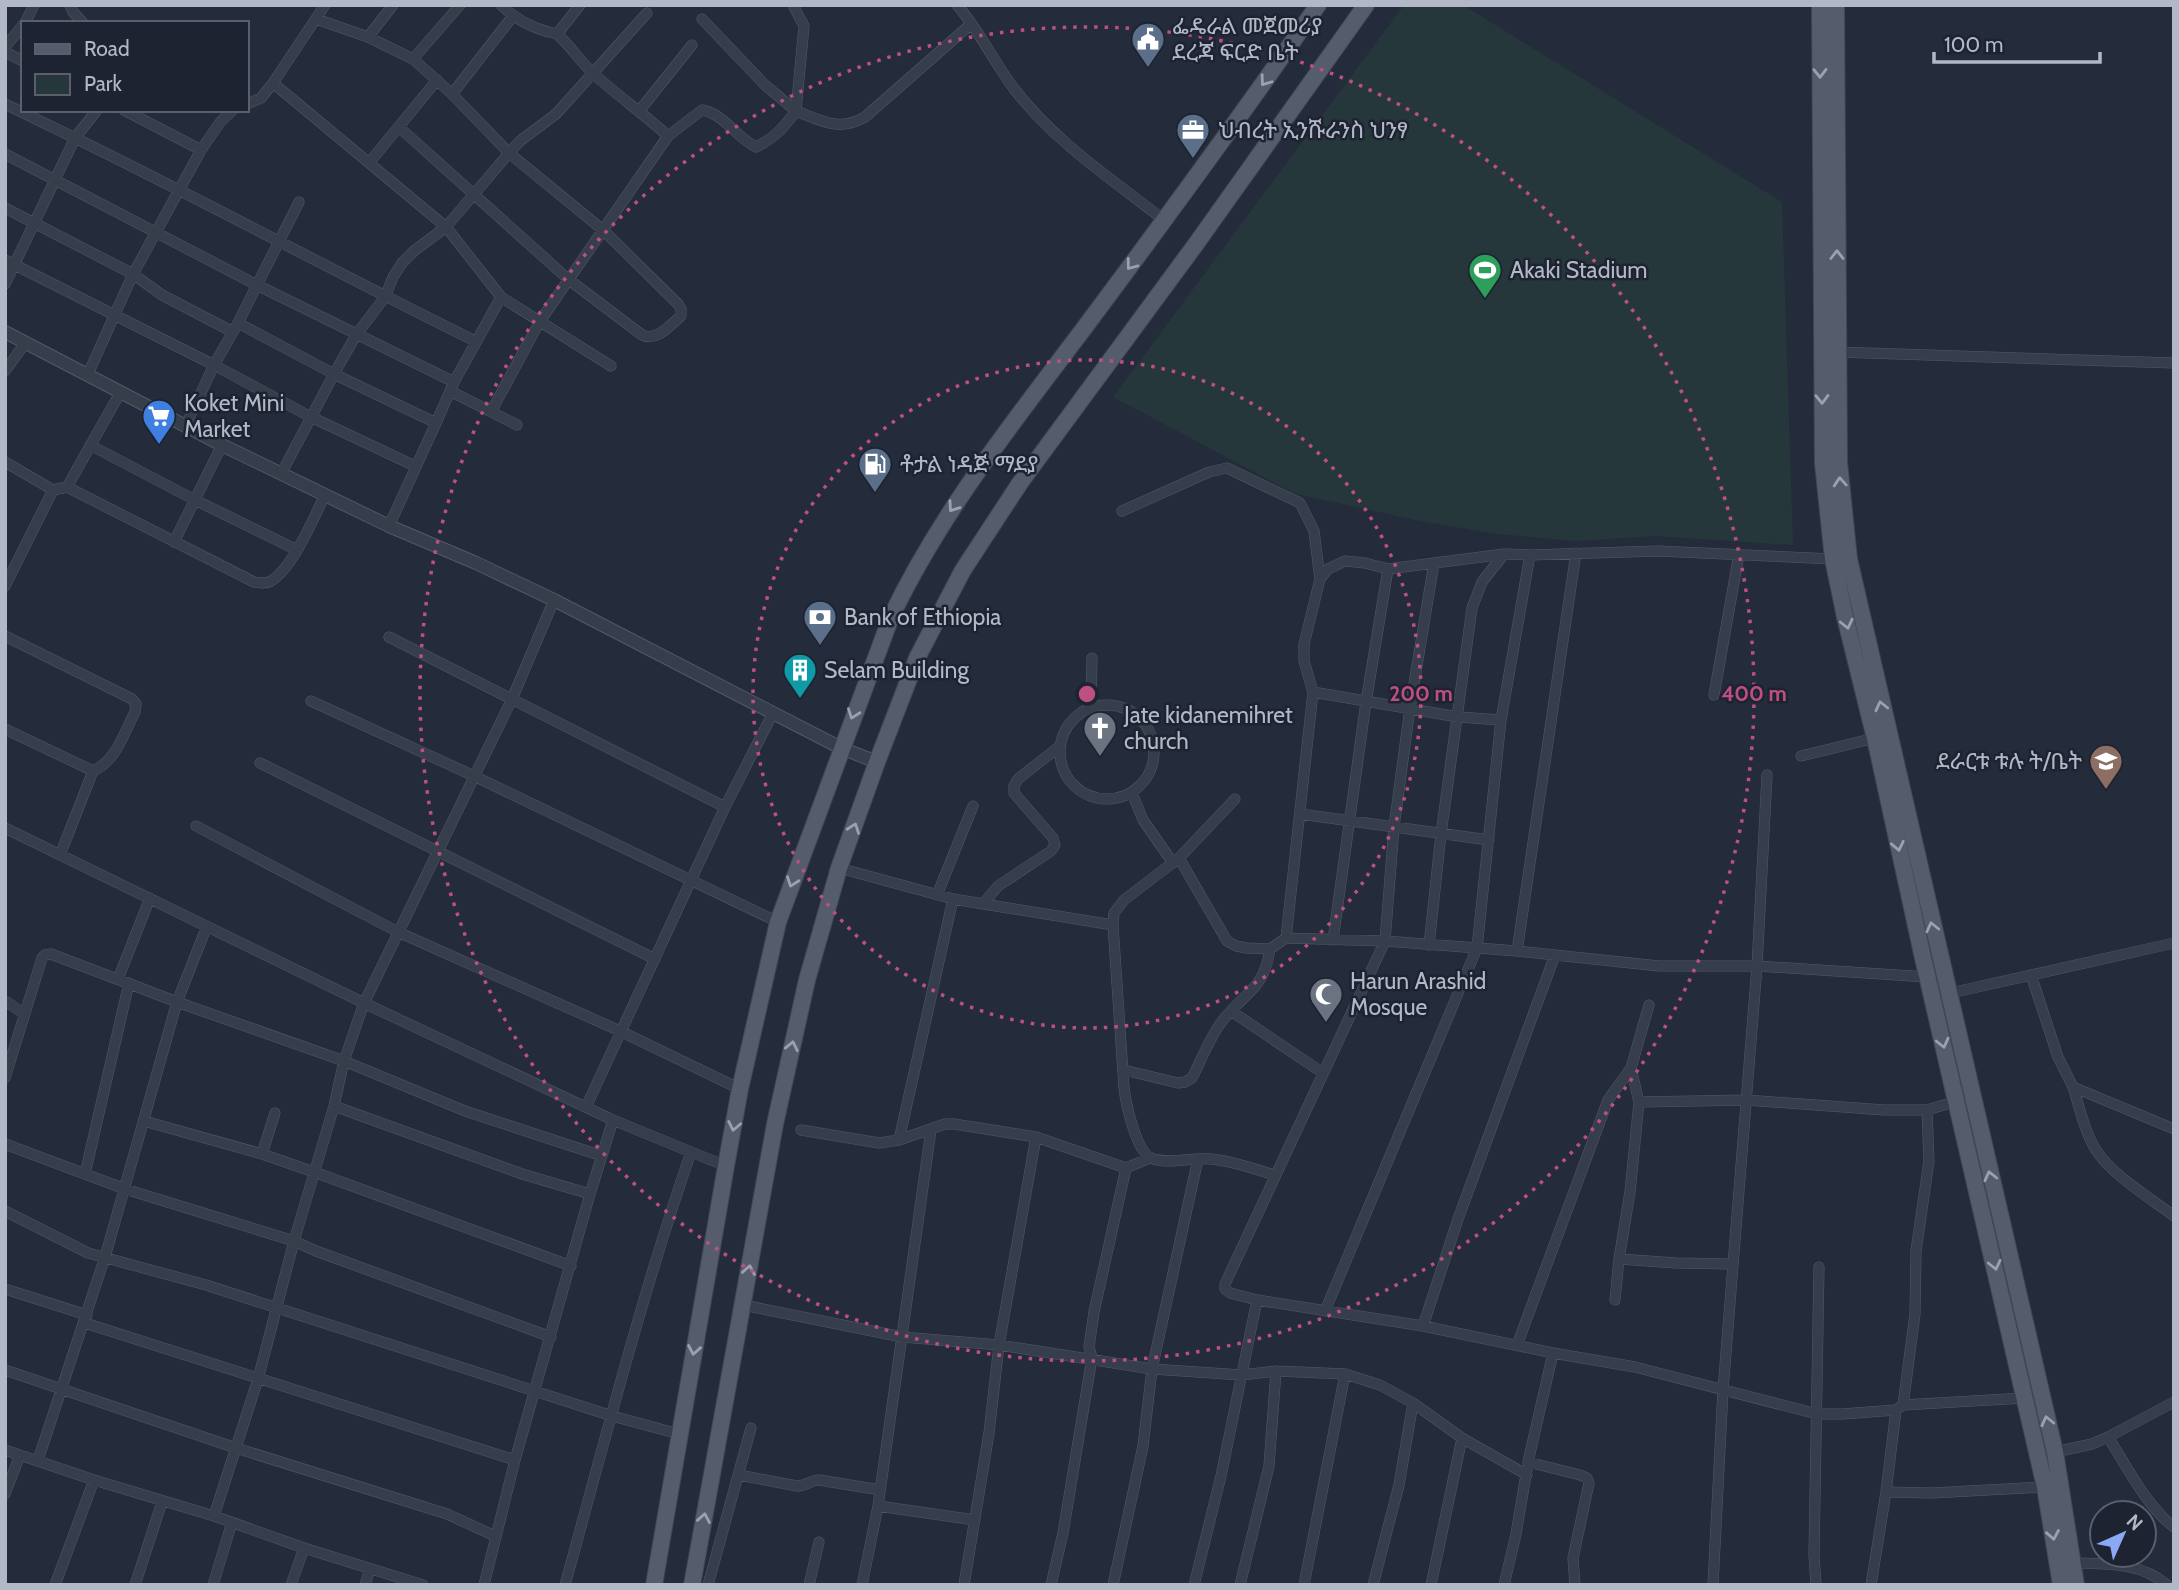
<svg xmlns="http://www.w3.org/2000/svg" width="2179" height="1590" viewBox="0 0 2179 1590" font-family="Cabin,'Noto Sans Ethiopic',sans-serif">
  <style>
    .green { fill: #26373c }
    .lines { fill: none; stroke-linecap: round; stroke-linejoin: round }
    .minor-casing { stroke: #535866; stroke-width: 11 }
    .tertiary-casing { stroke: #535866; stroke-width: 14 }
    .primary-casing { stroke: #414754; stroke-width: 18 }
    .minor { stroke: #373e4b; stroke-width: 10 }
    .tertiary { stroke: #373e4b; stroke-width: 12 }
    .primary { stroke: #555c6b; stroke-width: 16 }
    .oneway { stroke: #9ca1b0 }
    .ring { fill: none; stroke: #bd5081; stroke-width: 3.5; stroke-dasharray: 3.5 7 }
    .labels { text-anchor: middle; stroke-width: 5; stroke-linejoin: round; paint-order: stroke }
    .poi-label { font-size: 23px; fill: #b3b8c7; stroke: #1d2330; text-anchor: start }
    .centre { fill: #bd5081; stroke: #1d2330; stroke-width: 3.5 }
    .ring-label { font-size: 21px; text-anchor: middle; font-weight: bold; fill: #bd5081; stroke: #1d2330; stroke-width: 5; stroke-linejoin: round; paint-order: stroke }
  </style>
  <rect width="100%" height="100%" fill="#242b3b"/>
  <path class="green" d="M 1404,5 L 1463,5 L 1782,202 L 1793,545 L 1656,536 L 1576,541 L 1497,534 L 1420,521 L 1296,494 L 1113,397 Z"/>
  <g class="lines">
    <defs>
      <path id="minor" d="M 70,5 L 73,12 L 83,23
        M 501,5 C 518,21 534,29 557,34
        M 580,5 L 557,34 C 571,46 581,63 595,75 C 618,96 644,114 668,136 L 702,110 C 723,113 737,138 756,147 C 775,138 784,127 796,111 L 765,85 L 702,19
        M 793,5 L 804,26 L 796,111 C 822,121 839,132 865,117 L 971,24
        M 957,5 C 980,31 994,63 1015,90 C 1055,142 1113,180 1164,220
        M 316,19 L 368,37 L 413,59 L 452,94 L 509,153 L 603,230 L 678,304 L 681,309 L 681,316 C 670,325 657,342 642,335 L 568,279 L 400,128
        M 25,23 L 34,5
        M 368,37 L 393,5
        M 5,47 L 23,25
        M 5,52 L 23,61
        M 413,59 L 460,5
        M 273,83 L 446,227 L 501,297 L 611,366
        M 452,94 L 513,16
        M 5,104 L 75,138 L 5,284
        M 247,104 L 261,98 L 273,83 L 325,5
        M 97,110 L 75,138 C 210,204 341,275 475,341
        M 124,110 L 201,150
        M 640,110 L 692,45
        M 5,154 L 257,285 L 238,323
        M 369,163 L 437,80
        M 299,202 L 257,285 L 454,382
        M 5,208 L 133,274 L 201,150 L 221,121 L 233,110
        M 5,260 L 214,365 L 311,417 L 415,466
        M 1836,352 L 2174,363
        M 5,371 L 26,342
        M 88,374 L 133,274 L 162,295 L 233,332
        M 450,391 L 517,425
        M 491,412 L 540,321 L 668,136
        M 436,423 L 454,382 L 501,297
        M 185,427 L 214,365 L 238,323 L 334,374 L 356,335 L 385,297 L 393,277 L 402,263 L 414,251 L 446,227 L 509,153 L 520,141 L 556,114 L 647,13
        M 90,445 L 195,500 L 297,550
        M 5,462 L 53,490 L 5,586
        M 281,474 L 334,374 L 436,423 L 389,526
        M 67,487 L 254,582 C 260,583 265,584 271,581 C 293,568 314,517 325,495
        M 53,490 L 67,487 L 120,393
        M 1122,511 L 1209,472 L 1227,468 L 1300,503 L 1314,531 L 1320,579 L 1304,644 L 1304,661 L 1313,692 L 1286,938
        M 174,542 L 222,445
        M 1434,563 L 1410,708 L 1394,827 L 1385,941 L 1225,1284 L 1225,1289 L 1230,1293 L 1257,1300 L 1423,1326 L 1553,1353 L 1635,1367 L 1817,1414 L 1842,1414 L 1896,1410 L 1903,1405 L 2025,1398
        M 1320,579 L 1328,569 L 1345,561 L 1365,563 L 1388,569 L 1504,554 L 1530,555 L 1658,551 L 1833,559
        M 5,636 L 132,699 L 136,704 L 135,712 C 124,733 116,761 93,771 L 5,729
        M 389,637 L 725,807
        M 1313,692 L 1458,717 L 1501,720
        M 1714,695 L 1739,554
        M 311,701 L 474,776 L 778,922
        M1060 752a47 47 0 1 1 94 0a47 47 0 1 1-94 0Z
        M 1091,707 L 1092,658
        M 1801,756 L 1875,738
        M 260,763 L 655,959
        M 1132,793 L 1143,820 L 1173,863
        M 1300,814 L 1489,840
        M 196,826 L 398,932 L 620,1031 L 740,1089
        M 5,828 L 364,1003 L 613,1120 L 691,1152 C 642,1294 605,1440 565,1585
        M 60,855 L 93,771
        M 1179,858 L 1227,941 L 1236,946 L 1247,948 L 1270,949 L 1286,938 L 1385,941 L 1517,951 L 1659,966 L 1757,966 L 1927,977
        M 839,868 L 953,899 L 1113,925 L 1124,1088 C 1126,1104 1136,1151 1151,1158 C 1165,1165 1195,1157 1211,1159 C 1233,1161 1254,1169 1275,1175
        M 937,895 L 973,806
        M 983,904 L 998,886 L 1051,851 L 1055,845 L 1053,838 L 1014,793 L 1014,786 L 1018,779 L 1060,746
        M 1113,925 L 1114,913 L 1124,900 L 1179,858 L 1235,799
        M 1333,940 L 1366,702 L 1388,569
        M 1429,945 L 1441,834 L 1472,608 L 1482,582 L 1504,554
        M 1517,951 L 1576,553
        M 2031,975 L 2058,1057 L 2073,1087 L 2174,1129
        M 118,979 L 150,898
        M 1946,994 L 2174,943
        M 5,1001 L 25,1014
        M 1231,1011 L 1323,1073
        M 1631,1068 L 1639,1102 L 1746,1100 L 1884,1110 L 1927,1110 L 1957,1101
        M 1124,1070 L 1178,1083 L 1185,1082 L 1192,1078 C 1201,1060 1209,1040 1220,1024 C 1242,993 1264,992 1270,949
        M 5,1078 L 42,958 L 45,955 L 51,954 L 177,1002 L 344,1061 L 465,1111 L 602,1156
        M 2073,1087 C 2080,1109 2085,1134 2098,1153 C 2115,1177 2150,1198 2174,1216
        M 1639,1102 L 1630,1192 L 1619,1259 L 1676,1263 L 1732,1264
        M 334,1106 L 522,1174 L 590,1194
        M 586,1107 L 725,807 L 773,713
        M 144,1121 L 262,1154 L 314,1172 L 571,1266
        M 801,1130 L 879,1143 L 899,1140 L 945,1124 L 954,1124 L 1036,1137 L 1126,1168 L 1150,1158
        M 899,1140 L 953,899
        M 5,1144 L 125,1189 L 294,1241 L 316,1251 L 551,1337
        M 691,1152 L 726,1166
        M 262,1154 L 275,1113
        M 85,1174 L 129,983
        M 5,1211 L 88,1253 L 206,1285 L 612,1416 L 679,1434
        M 5,1289 L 87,1315
        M 1615,1300 L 1619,1259
        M 743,1305 L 902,1337 L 999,1345 L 1152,1369 L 1242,1375 L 1276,1371 L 1345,1374 L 1380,1385 L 1413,1403 L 1462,1438 L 1527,1475
        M 1325,1311 L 1477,948 L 1501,720 L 1530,555
        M 85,1323 L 515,1460
        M 1423,1326 L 1458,1219 L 1555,955
        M 1517,1345 L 1608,1100 L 1631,1068 L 1649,1005
        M 1553,1353 L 1528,1462 L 1580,1475 L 1587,1478 L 1589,1483 L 1573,1558 L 1575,1585
        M 5,1370 L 236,1448 L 447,1514 L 495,1536
        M 1903,1405 L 1915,1314 L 1916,1251 L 1929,1161 L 1927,1110
        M 2108,1437 C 2126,1465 2147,1507 2174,1527
        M 5,1450 L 94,1480 L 214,1516 L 304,1548 L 423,1585
        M 2055,1452 L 2092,1444 L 2108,1437 L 2174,1402
        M 38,1460 L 105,1257 L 177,1002 L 207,926
        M 739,1475 L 797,1486 C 806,1486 811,1480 819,1480 L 880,1490
        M 1886,1492 L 1932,1493 L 2045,1487
        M 5,1494 L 20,1455
        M 878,1506 L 975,1520
        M 214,1516 L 258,1379 L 294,1241 L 334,1106 L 344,1061 L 364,1003 L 512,699 L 554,600
        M 2074,1563 C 2108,1564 2140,1562 2167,1585
        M 55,1585 L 94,1480
        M 135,1585 L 162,1502
        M 213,1585 L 232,1522
        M 291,1585 L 304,1548
        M 365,1585 L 370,1569
        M 484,1585 L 515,1460 L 590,1194 L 613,1120
        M 708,1585 L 751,1428
        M 809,1585 L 819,1542
        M 862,1585 L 878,1506 L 931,1130
        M 964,1585 L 989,1433 L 999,1345 L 1036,1137
        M 1051,1585 L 1063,1533 L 1092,1358 L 1089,1347 L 1094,1312 L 1126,1168
        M 1113,1585 L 1143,1446 L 1152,1369 L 1198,1159
        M 1194,1585 L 1221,1476 L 1257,1300
        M 1240,1585 L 1269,1466 L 1276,1371
        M 1304,1585 L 1345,1374
        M 1373,1585 L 1399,1485 L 1413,1403
        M 1431,1585 L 1462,1438
        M 1504,1585 L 1516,1534 L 1527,1469
        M 1713,1585 L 1723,1390 L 1757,966 L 1767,775
        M 1816,1585 L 1814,1555 L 1819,1267
        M 1871,1585 L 1886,1492 L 1896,1410"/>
      <path id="tertiary" d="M 5,332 L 222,445 L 389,526 L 476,563 L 554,600 L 841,748 L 877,762"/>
      <path id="primary" d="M 1820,5 L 1823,463 L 1833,559 L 1845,617 L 1875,738 L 1923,958 L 2045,1487 L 2061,1585
        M 1836,5 L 1839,462 L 1849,559 L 2055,1452 L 2076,1585
        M 654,1585 L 726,1166 L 740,1089 L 778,922 L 891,617 C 941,512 1015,420 1085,327 C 1164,221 1243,114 1318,5
        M 692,1585 L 775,1124 L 807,980 L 839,868 L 877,762 L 917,658 L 963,570 L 1020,483 L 1196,244 L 1366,5"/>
    </defs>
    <use href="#minor" class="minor-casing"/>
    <use href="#tertiary" class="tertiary-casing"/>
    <use href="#primary" class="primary-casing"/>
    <use href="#minor" class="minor"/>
    <use href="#tertiary" class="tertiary"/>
    <use href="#primary" class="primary"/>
  </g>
  <defs><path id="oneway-chevron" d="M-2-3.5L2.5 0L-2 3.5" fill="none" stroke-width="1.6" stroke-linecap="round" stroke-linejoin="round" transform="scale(1.75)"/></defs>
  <g class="oneway">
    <use href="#oneway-chevron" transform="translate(1820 73) rotate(89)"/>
    <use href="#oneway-chevron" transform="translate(1265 81) rotate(126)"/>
    <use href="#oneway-chevron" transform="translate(1837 255) rotate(-90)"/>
    <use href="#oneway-chevron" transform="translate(1131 265) rotate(127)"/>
    <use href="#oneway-chevron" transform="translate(1822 399) rotate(89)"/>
    <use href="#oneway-chevron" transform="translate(1840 482) rotate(-94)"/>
    <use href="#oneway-chevron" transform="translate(953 507) rotate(125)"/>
    <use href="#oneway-chevron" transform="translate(1847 624) rotate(77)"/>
    <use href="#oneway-chevron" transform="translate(1881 706) rotate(-103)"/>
    <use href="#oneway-chevron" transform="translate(853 714) rotate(110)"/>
    <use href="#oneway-chevron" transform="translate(854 828) rotate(-70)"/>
    <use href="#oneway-chevron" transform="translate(1898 846) rotate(78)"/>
    <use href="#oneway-chevron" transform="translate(792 882) rotate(110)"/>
    <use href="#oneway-chevron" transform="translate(1932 927) rotate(-103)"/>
    <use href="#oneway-chevron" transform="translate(1943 1043) rotate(76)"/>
    <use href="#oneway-chevron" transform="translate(792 1046) rotate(-78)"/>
    <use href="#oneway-chevron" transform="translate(734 1126) rotate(101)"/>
    <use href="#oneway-chevron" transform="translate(1990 1176) rotate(-103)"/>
    <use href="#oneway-chevron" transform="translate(1995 1265) rotate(77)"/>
    <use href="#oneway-chevron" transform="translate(749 1270) rotate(-80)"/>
    <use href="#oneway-chevron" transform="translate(694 1350) rotate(100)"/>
    <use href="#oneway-chevron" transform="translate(2047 1421) rotate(-103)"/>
    <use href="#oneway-chevron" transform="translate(704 1518) rotate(-80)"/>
    <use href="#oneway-chevron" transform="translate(2053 1535) rotate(80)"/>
  </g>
  <g class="ring">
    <circle cx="1087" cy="694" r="334"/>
    <circle cx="1087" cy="694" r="667"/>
  </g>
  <defs>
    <symbol id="civic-pin" viewBox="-11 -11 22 30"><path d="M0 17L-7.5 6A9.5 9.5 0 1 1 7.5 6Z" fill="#5c6f8a" stroke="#1d2330"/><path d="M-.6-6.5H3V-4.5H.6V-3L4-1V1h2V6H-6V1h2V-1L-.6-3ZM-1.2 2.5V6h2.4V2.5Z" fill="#fff"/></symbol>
    <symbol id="office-pin" viewBox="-11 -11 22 30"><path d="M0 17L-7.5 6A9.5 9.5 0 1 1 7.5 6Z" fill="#5c6f8a" stroke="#1d2330"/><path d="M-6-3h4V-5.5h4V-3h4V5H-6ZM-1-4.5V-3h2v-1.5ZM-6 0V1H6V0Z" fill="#fff"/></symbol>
    <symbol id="stadium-pin" viewBox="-11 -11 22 30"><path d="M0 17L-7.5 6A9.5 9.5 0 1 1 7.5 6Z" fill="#2e9e5b" stroke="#1d2330"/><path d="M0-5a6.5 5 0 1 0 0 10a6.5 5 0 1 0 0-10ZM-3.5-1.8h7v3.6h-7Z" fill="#fff"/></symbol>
    <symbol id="supermarket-pin" viewBox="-11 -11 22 30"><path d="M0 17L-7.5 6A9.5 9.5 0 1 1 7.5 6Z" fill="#3f7fe0" stroke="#1d2330"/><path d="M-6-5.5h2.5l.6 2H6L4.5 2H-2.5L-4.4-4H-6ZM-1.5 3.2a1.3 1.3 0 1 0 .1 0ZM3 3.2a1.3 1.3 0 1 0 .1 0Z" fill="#fff"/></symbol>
    <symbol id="fuel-pin" viewBox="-11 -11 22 30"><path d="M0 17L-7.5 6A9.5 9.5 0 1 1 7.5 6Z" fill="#5c6f8a" stroke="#1d2330"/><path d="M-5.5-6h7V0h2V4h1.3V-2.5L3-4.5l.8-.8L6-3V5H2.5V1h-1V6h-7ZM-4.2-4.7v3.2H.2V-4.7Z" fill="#fff"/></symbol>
    <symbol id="bank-pin" viewBox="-11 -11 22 30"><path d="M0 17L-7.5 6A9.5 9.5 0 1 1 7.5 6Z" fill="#5c6f8a" stroke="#1d2330"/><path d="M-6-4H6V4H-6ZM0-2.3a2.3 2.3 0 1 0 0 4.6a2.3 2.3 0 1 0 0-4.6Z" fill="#fff"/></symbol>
    <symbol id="building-pin" viewBox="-11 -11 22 30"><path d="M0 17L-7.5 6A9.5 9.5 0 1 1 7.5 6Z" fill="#0f9aa8" stroke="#1d2330"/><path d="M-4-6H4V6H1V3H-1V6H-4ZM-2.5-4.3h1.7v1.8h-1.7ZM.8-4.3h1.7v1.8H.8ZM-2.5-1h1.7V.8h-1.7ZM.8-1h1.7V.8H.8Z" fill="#fff"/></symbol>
    <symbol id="church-pin" viewBox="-11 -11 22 30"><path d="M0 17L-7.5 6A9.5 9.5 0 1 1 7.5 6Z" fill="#6b7280" stroke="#1d2330"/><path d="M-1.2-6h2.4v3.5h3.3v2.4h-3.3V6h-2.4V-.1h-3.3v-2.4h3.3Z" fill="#fff"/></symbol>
    <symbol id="school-pin" viewBox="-11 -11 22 30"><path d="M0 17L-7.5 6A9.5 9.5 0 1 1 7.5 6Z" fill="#8d6e63" stroke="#1d2330"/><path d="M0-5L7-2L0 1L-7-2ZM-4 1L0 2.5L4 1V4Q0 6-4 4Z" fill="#fff"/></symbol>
    <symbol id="mosque-pin" viewBox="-11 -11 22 30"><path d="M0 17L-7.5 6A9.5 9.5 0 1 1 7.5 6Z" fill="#6b7280" stroke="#1d2330"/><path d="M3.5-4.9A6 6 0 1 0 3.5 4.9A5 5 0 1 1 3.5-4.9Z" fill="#fff"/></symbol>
  </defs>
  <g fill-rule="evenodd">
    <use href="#civic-pin" x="1129" y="20" width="38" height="52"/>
    <use href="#office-pin" x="1174" y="111" width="38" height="52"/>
    <use href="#stadium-pin" x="1466" y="251" width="38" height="52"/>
    <use href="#supermarket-pin" x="140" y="397" width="38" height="52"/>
    <use href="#fuel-pin" x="856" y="445" width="38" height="52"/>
    <use href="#bank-pin" x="801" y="598" width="38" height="52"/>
    <use href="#building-pin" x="781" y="651" width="38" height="52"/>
    <use href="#church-pin" x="1081" y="709" width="38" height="52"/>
    <use href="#school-pin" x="2087" y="742" width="38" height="52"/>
    <use href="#mosque-pin" x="1307" y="975" width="38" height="52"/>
  </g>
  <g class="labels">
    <g class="poi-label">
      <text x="1172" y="34">ፌዴራል መጀመሪያ<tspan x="1172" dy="26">ደረጃ ፍርድ ቤት</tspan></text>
      <text x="1218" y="138">ህብረት ኢንሹራንስ ህንፃ</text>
      <text x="1510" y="278">Akaki Stadium</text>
      <text x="184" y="411">Koket Mini<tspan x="184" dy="26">Market</tspan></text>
      <text x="900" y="472">ቶታል ነዳጅ ማደያ</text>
      <text x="844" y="625">Bank of Ethiopia</text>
      <text x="824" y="678">Selam Building</text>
      <text x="1124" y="723">Jate kidanemihret<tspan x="1124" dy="26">church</tspan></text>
      <text x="2082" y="769" text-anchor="end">ደራርቱ ቱሉ ት/ቤት</text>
      <text x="1350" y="989">Harun Arashid<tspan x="1350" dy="26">Mosque</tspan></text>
    </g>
  </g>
  <circle cx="1087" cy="694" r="10" class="centre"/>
  <g class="ring-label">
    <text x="1421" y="701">200 m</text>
    <text x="1754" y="701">400 m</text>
  </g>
  <rect width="2179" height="1590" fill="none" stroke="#b3b8c7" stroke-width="14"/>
  <rect x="21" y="21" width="228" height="91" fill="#1d2330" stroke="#595f6c" stroke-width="2"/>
  <rect x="35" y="44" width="35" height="10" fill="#555c6b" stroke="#595f6c" stroke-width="2"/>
  <text x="84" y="56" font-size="21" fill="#b3b8c7">Road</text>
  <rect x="35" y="74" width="35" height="21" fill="#26373c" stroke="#595f6c" stroke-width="2"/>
  <text x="84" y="91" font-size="21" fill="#b3b8c7">Park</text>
  <g transform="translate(2123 1534) rotate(45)"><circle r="33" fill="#1d2330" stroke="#595f6c" stroke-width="2"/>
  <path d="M0-5L12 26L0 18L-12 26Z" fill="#8ba8f4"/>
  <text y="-10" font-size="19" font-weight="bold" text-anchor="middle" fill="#b3b8c7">N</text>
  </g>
  <path d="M1934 52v10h166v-10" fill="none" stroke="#b3b8c7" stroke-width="3.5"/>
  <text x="1944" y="52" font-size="21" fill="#b3b8c7" stroke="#1d2330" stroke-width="5" paint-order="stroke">100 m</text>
</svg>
